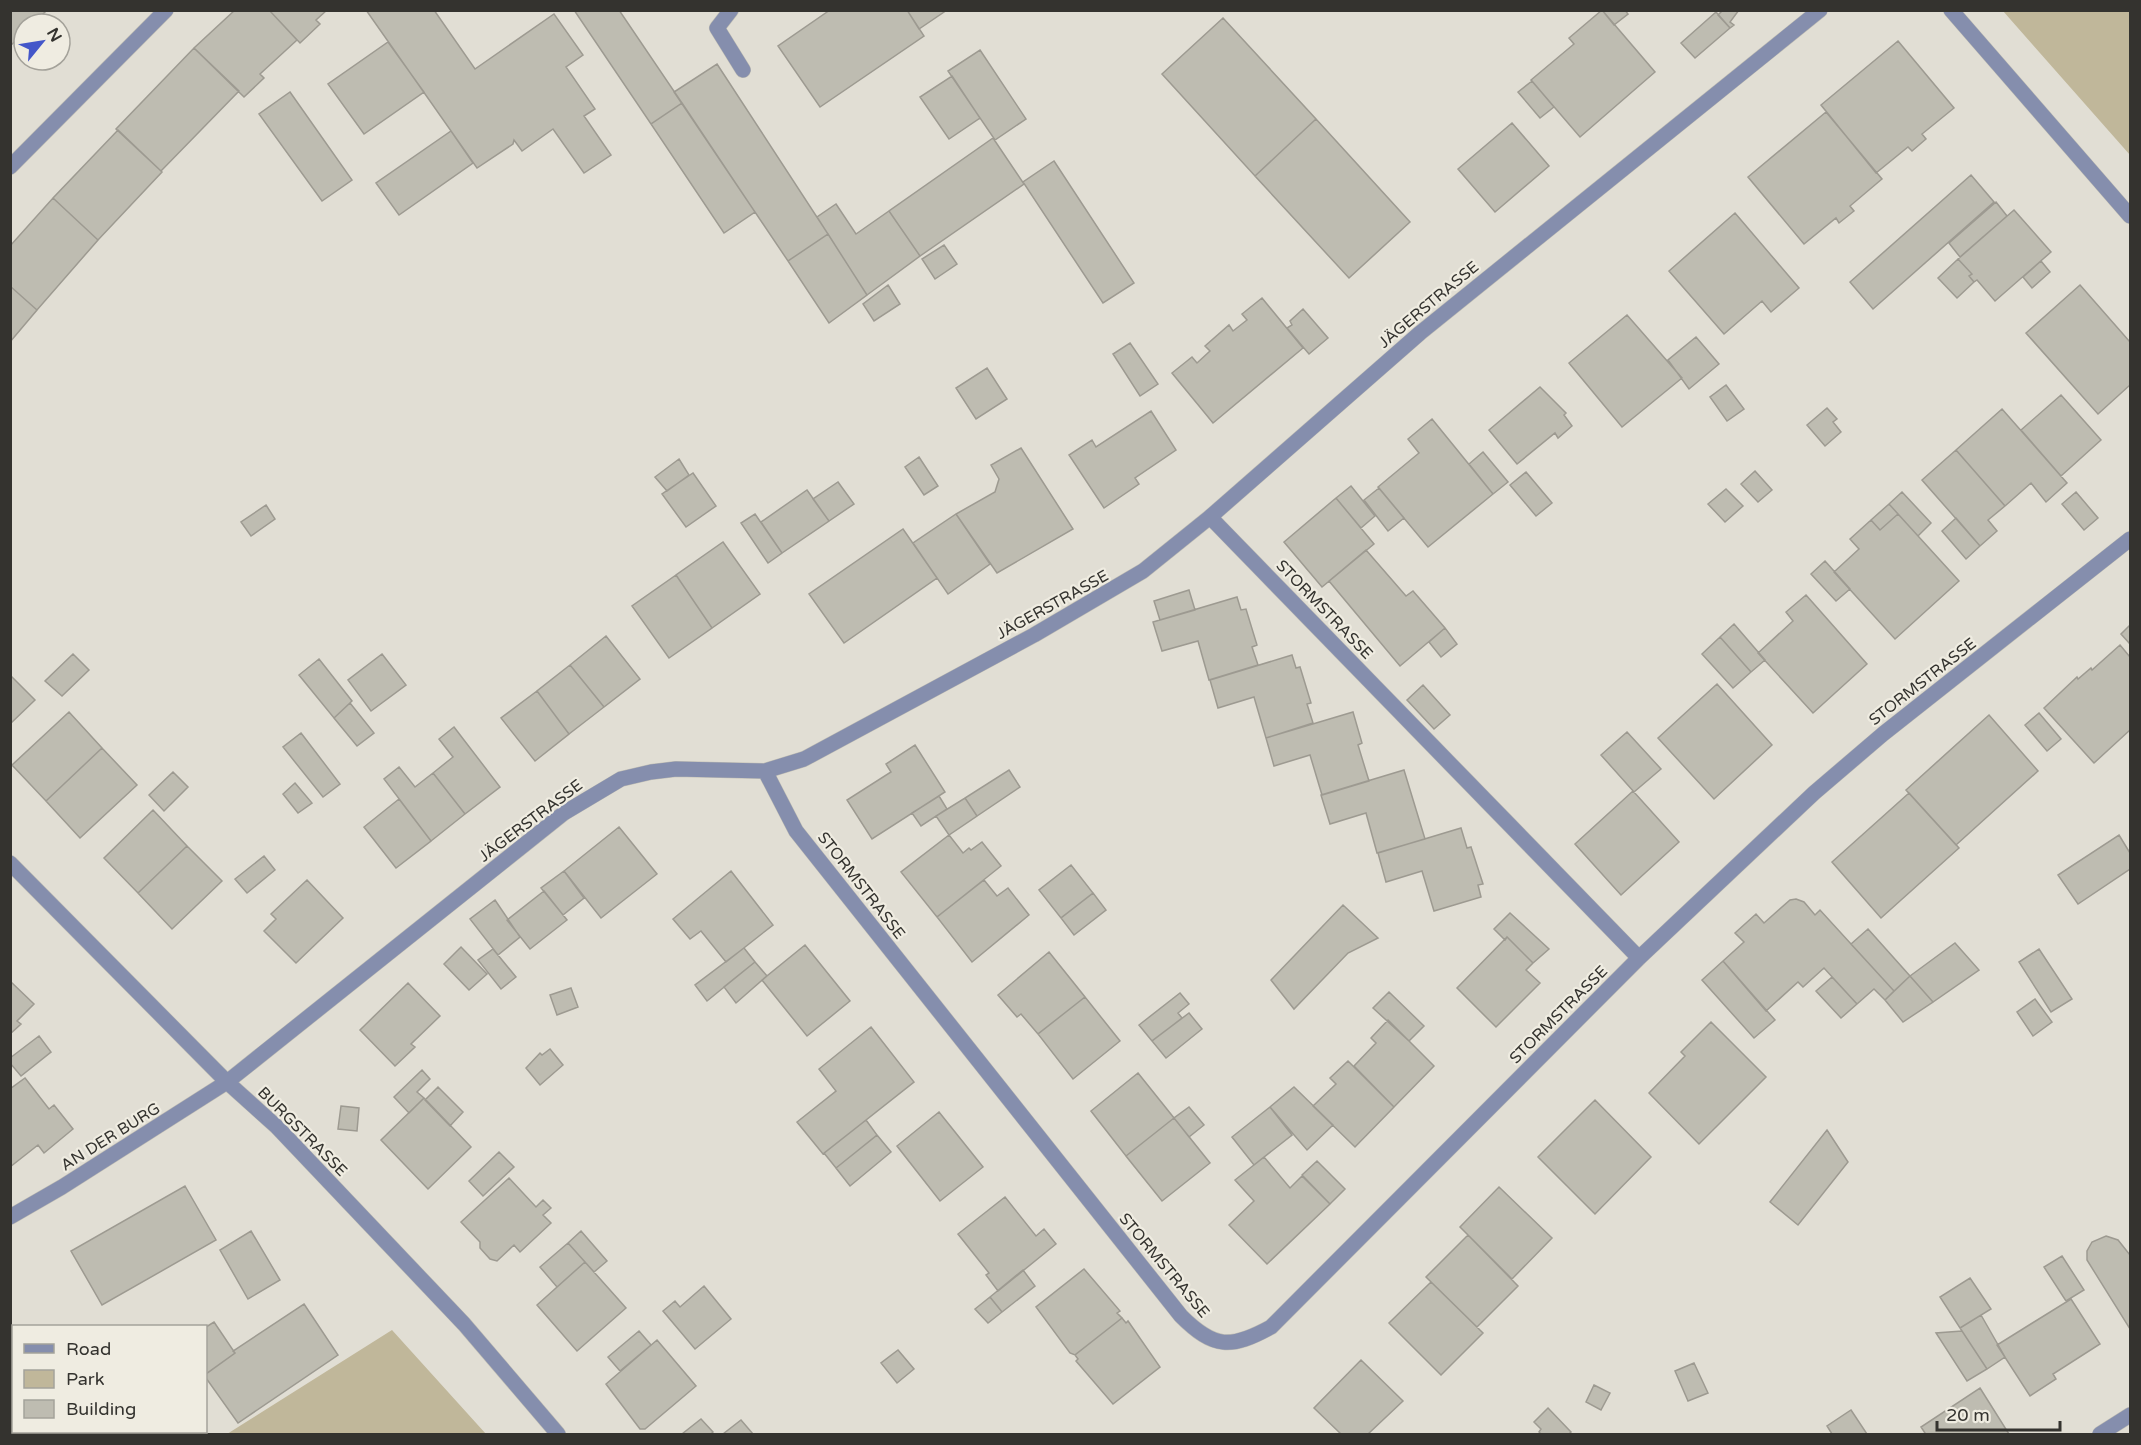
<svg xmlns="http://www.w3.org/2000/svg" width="2141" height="1445" viewBox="0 0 2141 1445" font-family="'Varela Round',sans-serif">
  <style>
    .green { fill: #c0b79a }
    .building { fill: #bebcb1; stroke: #9d9a91; stroke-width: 1.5 }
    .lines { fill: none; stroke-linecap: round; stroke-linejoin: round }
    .minor-casing { stroke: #bebcb3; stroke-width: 16 }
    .minor { stroke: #858ead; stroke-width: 15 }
    .labels { text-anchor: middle; stroke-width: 4.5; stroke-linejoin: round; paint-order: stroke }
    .street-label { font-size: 16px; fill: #34332f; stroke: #efece1 }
  </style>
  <rect width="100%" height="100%" fill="#e1ded4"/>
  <path class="green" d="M 2003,11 L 2130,11 L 2130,155 Z
    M 392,1330 L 486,1434 L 227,1434 Z"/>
  <path class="building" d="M 10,10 L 47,10 L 33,24 L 24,24 L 24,33 L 10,46 Z
    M 235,10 L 269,10 L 297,40 L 260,74 L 264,78 L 244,97 L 194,48 Z
    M 269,10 L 327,10 L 316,20 L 320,24 L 300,43 Z
    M 366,10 L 434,10 L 475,69 L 554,14 L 583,55 L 566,67 L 595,109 L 584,116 L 611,155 L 584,173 L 553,129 L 522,151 L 514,140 L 513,144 L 477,168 Z
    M 574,10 L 619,10 L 682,103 L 651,124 Z
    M 830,10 L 907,10 L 924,36 L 820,107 L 778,46 Z
    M 907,10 L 947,10 L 919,29 Z
    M 1602,10 L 1655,72 L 1580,137 L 1531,80 L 1574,44 L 1569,38 Z
    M 1602,10 L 1625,10 L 1628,14 L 1614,25 Z
    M 1723,10 L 1739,10 L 1730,22 L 1734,25 L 1730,28 L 1718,15 Z
    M 1716,12 L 1730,28 L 1695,58 L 1681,43 Z
    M 1223,18 L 1316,119 L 1255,176 L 1162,74 Z
    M 1898,41 L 1954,108 L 1922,134 L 1926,139 L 1912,151 L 1908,147 L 1876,173 L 1821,105 Z
    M 388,42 L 424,92 L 364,134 L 328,84 Z
    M 194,48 L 239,91 L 161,171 L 116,129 Z
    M 980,50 L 1026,119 L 995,140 L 948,71 Z
    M 717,64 L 828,234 L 788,261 L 674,92 Z
    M 952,76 L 980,118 L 949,139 L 920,97 Z
    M 1532,81 L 1554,107 L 1540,118 L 1518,92 Z
    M 290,92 L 352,180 L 322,201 L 259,114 Z
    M 682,103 L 755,212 L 724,233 L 651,124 Z
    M 1826,112 L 1882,179 L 1850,206 L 1854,211 L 1839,223 L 1836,218 L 1804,244 L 1748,177 Z
    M 1316,119 L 1410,222 L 1349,278 L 1255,176 Z
    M 1512,123 L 1549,166 L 1495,212 L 1458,169 Z
    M 118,130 L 162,172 L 98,240 L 53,198 Z
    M 451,131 L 473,163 L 399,215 L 376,183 Z
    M 993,138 L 1024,184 L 920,256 L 889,211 Z
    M 1054,161 L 1134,283 L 1103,303 L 1023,182 Z
    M 1971,175 L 1994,202 L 1873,309 L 1850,282 Z
    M 53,198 L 98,240 L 37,310 L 10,286 L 10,246 Z
    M 1996,202 L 2007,216 L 1960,257 L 1949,243 Z
    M 836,204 L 856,234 L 889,211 L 920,256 L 867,295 L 817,217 Z
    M 2014,210 L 2051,252 L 1995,301 L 1977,280 L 1974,282 L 1969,276 L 1972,274 L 1958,259 Z
    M 1735,213 L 1799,288 L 1771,312 L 1762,301 L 1724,334 L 1669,271 Z
    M 828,234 L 867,295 L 829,323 L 788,261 Z
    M 944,245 L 957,264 L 935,279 L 922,259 Z
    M 1958,259 L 1972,274 L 1969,276 L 1974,282 L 1957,298 L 1938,278 Z
    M 2041,261 L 2050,272 L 2032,288 L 2023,277 Z
    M 888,285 L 900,304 L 874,321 L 863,304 Z
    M 2080,285 L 2130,342 L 2130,385 L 2098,414 L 2026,333 Z
    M 10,286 L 37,310 L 10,342 Z
    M 1262,298 L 1303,348 L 1213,423 L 1172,373 L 1192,357 L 1197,363 L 1210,351 L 1205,346 L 1229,325 L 1233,331 L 1247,320 L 1242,314 Z
    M 1303,309 L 1328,338 L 1309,354 L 1287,328 L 1292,325 L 1290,321 Z
    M 1627,315 L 1682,378 L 1622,427 L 1569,363 Z
    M 1696,337 L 1719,364 L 1689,389 L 1668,360 Z
    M 1130,343 L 1158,384 L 1140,396 L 1113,354 Z
    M 987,368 L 1007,399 L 976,419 L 956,388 Z
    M 1726,385 L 1744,409 L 1727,421 L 1710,397 Z
    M 1540,387 L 1566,413 L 1564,415 L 1572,426 L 1558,438 L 1555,433 L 1517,464 L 1489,430 Z
    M 2061,395 L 2101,440 L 2061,476 L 2021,430 Z
    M 1827,408 L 1837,419 L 1833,422 L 1841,432 L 1825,446 L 1807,425 Z
    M 2002,409 L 2067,483 L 2046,502 L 2031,483 L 2005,506 L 1956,450 Z
    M 1151,411 L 1176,450 L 1135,478 L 1139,484 L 1104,508 L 1069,455 L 1092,440 L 1096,447 Z
    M 1432,419 L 1493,494 L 1428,547 L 1378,487 L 1419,453 L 1408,439 Z
    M 1021,448 L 1073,529 L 997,573 L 956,514 L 995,492 L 999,479 L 991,465 Z
    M 1956,450 L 2005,506 L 1988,520 L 1997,531 L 1980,546 L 1922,480 Z
    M 1483,452 L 1508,482 L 1493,494 L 1469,464 Z
    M 919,457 L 938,486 L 924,495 L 905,467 Z
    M 679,459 L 689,475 L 667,491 L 655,477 Z
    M 1755,471 L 1772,490 L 1758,502 L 1741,484 Z
    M 1526,472 L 1552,503 L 1536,516 L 1510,485 Z
    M 693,473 L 716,506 L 686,527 L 662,494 Z
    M 838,482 L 854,504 L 829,521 L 813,499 Z
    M 1351,486 L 1375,516 L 1361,528 L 1336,498 Z
    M 1379,488 L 1404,518 L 1388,531 L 1364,500 Z
    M 1726,489 L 1743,506 L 1725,522 L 1708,504 Z
    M 807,490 L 829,521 L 782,553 L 761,522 Z
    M 1902,492 L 1931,523 L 1918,536 L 1889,504 Z
    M 2076,492 L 2098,518 L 2084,530 L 2062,504 Z
    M 1336,498 L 1374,544 L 1322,587 L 1284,542 Z
    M 1889,504 L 1898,514 L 1880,530 L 1871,520 Z
    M 266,505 L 275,519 L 251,536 L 241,522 Z
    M 755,514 L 782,553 L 768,563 L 741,523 Z
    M 956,514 L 990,564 L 948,594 L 913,543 Z
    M 1898,514 L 1959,581 L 1895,639 L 1834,572 L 1859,549 L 1850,539 L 1871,520 L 1880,530 Z
    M 1956,518 L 1980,546 L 1966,559 L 1942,531 Z
    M 903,529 L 937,578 L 844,643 L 809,594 Z
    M 723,542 L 760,594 L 712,628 L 676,575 Z
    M 1366,550 L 1406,596 L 1413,591 L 1445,628 L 1400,666 L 1329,581 Z
    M 1825,561 L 1850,589 L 1836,601 L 1811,574 Z
    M 676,575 L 712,628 L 669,658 L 632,606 Z
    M 1189,590 L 1195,610 L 1160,620 L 1154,601 Z
    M 1806,595 L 1867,664 L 1813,713 L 1758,653 L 1793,621 L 1786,612 Z
    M 1237,597 L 1241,610 L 1246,609 L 1257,645 L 1252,647 L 1258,665 L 1209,680 L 1198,641 L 1162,651 L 1153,622 Z
    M 1734,624 L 1765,660 L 1751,672 L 1720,637 Z
    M 2130,625 L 2130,644 L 2121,634 Z
    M 1445,628 L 1457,644 L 1441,657 L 1429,642 Z
    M 606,636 L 640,679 L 604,707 L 570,665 Z
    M 1720,637 L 1751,672 L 1733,688 L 1702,654 Z
    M 2120,645 L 2130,657 L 2130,730 L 2094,763 L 2044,708 L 2077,677 L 2078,679 L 2091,668 L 2092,670 Z
    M 73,654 L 89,670 L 62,696 L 45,681 Z
    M 382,654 L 406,685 L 371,711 L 348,680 Z
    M 1292,655 L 1296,668 L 1300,667 L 1311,703 L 1307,704 L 1313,723 L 1266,738 L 1254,697 L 1218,708 L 1210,680 Z
    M 319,659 L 352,701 L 334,718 L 299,675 Z
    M 570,665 L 604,707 L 569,734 L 537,691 Z
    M 10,675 L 35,700 L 10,724 Z
    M 1717,684 L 1772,745 L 1714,799 L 1658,738 Z
    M 1423,685 L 1450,715 L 1434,729 L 1407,700 Z
    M 537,691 L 569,734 L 535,761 L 501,718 Z
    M 350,703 L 374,733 L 357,746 L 334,718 Z
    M 69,712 L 102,748 L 46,801 L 12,765 Z
    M 1353,712 L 1362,743 L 1358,745 L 1369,781 L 1322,795 L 1310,755 L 1274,766 L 1266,738 Z
    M 2039,713 L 2061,739 L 2047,751 L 2025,725 Z
    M 1989,715 L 2038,771 L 1956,845 L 1906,790 Z
    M 454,727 L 500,787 L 465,814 L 433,773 L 453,757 L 439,739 Z
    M 1627,732 L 1661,769 L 1634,792 L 1601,755 Z
    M 301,733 L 340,784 L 323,797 L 283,747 Z
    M 915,745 L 945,792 L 872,839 L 847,800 L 891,772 L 886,764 Z
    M 102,748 L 137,785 L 80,838 L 46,801 Z
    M 399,767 L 415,787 L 433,773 L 465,814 L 431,841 L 384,779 Z
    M 1009,770 L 1020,787 L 977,816 L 965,798 Z
    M 1404,770 L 1425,839 L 1377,853 L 1366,813 L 1330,824 L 1321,795 Z
    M 173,772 L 188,787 L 164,811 L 149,795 Z
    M 295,783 L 312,803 L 298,813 L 283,794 Z
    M 1633,791 L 1679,842 L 1621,895 L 1575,844 Z
    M 1909,793 L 1959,848 L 1881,918 L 1832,862 Z
    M 939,796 L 947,809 L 921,826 L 912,813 Z
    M 965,798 L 977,816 L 949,835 L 936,816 Z
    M 399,799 L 431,841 L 396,868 L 364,827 Z
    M 153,810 L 187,846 L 138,893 L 104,858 Z
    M 619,827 L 657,874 L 601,918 L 564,871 Z
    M 1461,828 L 1467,848 L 1471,847 L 1483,884 L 1478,885 L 1481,897 L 1434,911 L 1422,871 L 1386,882 L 1378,853 Z
    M 949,835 L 963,853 L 969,848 L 971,850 L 982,842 L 1001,866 L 937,917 L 901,872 Z
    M 2119,835 L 2130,853 L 2130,869 L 2078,904 L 2058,875 Z
    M 187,846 L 222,881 L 172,929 L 138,893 Z
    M 264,856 L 275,870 L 247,893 L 235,879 Z
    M 1071,865 L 1093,893 L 1061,918 L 1039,890 Z
    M 564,871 L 584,898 L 563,915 L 541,888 Z
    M 731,871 L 773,925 L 726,962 L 701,931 L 690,939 L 673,919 Z
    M 307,880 L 343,918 L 296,963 L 264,931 L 276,919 L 271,914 Z
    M 984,880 L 997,896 L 1008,888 L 1029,915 L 972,962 L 937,917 Z
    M 544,891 L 567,920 L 530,949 L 507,920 Z
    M 1093,893 L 1106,910 L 1074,935 L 1061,918 Z
    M 1796,899 L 1804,902 L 1815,915 L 1820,910 L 1894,991 L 1885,1000 L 1874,989 L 1857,1004 L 1824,968 L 1803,987 L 1798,982 L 1766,1011 L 1723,961 L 1744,942 L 1735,933 L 1756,914 L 1764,923 L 1790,900 Z
    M 495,900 L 520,937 L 498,955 L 470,919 Z
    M 1343,905 L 1378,938 L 1348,953 L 1294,1009 L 1271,980 Z
    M 1510,913 L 1549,949 L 1533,963 L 1507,937 L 1505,940 L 1494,929 Z
    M 1868,929 L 1910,976 L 1894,991 L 1851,944 Z
    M 1507,937 L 1533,963 L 1526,970 L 1540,983 L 1496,1027 L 1457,988 Z
    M 1955,943 L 1979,970 L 1933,1002 L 1910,976 Z
    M 805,945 L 850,1001 L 807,1036 L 762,980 Z
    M 461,947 L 487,974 L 469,990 L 444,964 Z
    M 744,948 L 755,962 L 707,1001 L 695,985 Z
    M 493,949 L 516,977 L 501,989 L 478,960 Z
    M 2039,949 L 2072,999 L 2051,1012 L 2019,962 Z
    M 1049,952 L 1085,997 L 1038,1034 L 1021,1014 L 1017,1017 L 998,995 Z
    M 1723,961 L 1775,1020 L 1754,1038 L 1702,980 Z
    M 755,962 L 767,976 L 736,1003 L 724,987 Z
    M 1910,976 L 1933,1002 L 1903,1022 L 1885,1000 Z
    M 1832,977 L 1857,1004 L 1841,1018 L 1816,991 Z
    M 10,981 L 34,1004 L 17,1021 L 21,1024 L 10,1034 Z
    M 408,983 L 440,1016 L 411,1044 L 415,1047 L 395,1066 L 360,1030 Z
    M 571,988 L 578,1007 L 557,1015 L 550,995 Z
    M 1389,992 L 1424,1026 L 1409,1041 L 1373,1008 Z
    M 1180,993 L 1189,1004 L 1178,1013 L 1182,1018 L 1152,1041 L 1139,1025 Z
    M 1085,997 L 1120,1041 L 1073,1079 L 1038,1034 Z
    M 2035,999 L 2052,1022 L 2033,1036 L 2017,1012 Z
    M 1189,1013 L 1202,1029 L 1166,1058 L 1152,1041 Z
    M 1388,1020 L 1434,1066 L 1394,1107 L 1354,1066 L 1376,1043 L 1371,1038 Z
    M 1711,1022 L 1766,1077 L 1699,1144 L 1649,1093 L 1685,1056 L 1681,1052 Z
    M 871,1027 L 914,1082 L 823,1154 L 797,1122 L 836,1091 L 819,1069 Z
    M 39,1036 L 51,1052 L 21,1076 L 10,1063 L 10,1058 Z
    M 550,1049 L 563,1065 L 540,1085 L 526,1068 L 540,1053 L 542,1055 Z
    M 1348,1061 L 1394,1107 L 1355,1147 L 1313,1106 L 1336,1084 L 1330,1078 Z
    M 422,1070 L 430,1079 L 417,1092 L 424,1098 L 409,1113 L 394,1097 Z
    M 1138,1073 L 1174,1118 L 1126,1156 L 1091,1111 Z
    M 25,1078 L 49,1109 L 54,1105 L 73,1129 L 44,1153 L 38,1145 L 10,1167 L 10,1089 Z
    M 438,1087 L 463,1112 L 450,1126 L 425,1100 Z
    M 1294,1087 L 1333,1125 L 1307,1150 L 1270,1107 Z
    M 424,1098 L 471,1147 L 428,1189 L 381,1140 Z
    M 1595,1100 L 1651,1157 L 1595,1214 L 1538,1157 Z
    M 341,1106 L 359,1108 L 357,1131 L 338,1129 Z
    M 1189,1107 L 1204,1125 L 1189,1137 L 1174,1118 Z
    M 1270,1107 L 1292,1135 L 1254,1165 L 1232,1137 Z
    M 939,1112 L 983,1167 L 940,1201 L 897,1146 Z
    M 1174,1118 L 1210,1163 L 1162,1201 L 1126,1156 Z
    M 866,1120 L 877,1135 L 836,1168 L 824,1153 Z
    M 1827,1130 L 1848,1162 L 1798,1225 L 1770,1202 Z
    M 877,1135 L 891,1152 L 850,1186 L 836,1168 Z
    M 499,1152 L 514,1167 L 483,1196 L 469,1181 Z
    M 1264,1157 L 1290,1188 L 1302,1176 L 1330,1204 L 1267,1264 L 1229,1225 L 1254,1201 L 1235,1180 Z
    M 1317,1161 L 1345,1189 L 1330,1204 L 1302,1175 Z
    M 509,1178 L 536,1207 L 543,1200 L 551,1208 L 543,1215 L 551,1223 L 520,1252 L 514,1245 L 497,1261 L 490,1259 L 480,1248 L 480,1242 L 461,1222 Z
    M 185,1186 L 216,1240 L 102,1305 L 71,1251 Z
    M 1499,1187 L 1552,1238 L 1512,1279 L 1460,1227 Z
    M 1005,1197 L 1036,1236 L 1044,1229 L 1056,1244 L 998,1291 L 986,1275 L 989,1273 L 958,1234 Z
    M 251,1231 L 280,1280 L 248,1299 L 220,1250 Z
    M 581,1231 L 607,1261 L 594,1272 L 568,1243 Z
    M 1468,1235 L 1518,1286 L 1477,1327 L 1426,1277 Z
    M 2106,1236 L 2118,1240 L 2130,1255 L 2130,1329 L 2087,1260 L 2087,1251 L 2092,1242 Z
    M 568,1243 L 585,1262 L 557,1287 L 540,1267 Z
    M 2062,1256 L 2084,1290 L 2066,1301 L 2044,1267 Z
    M 585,1262 L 626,1308 L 577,1351 L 537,1305 Z
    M 1084,1269 L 1120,1311 L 1117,1313 L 1122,1318 L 1075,1355 L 1070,1353 L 1036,1307 Z
    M 1023,1270 L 1035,1286 L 1002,1312 L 990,1297 Z
    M 1970,1278 L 1991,1309 L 1960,1328 L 1940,1297 Z
    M 1431,1282 L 1483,1333 L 1441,1375 L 1389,1323 Z
    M 704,1286 L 731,1319 L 695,1349 L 663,1311 L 675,1301 L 680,1307 Z
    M 990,1297 L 1002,1312 L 988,1323 L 975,1309 Z
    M 2071,1299 L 2100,1344 L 2053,1374 L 2056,1379 L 2030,1396 L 1997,1345 Z
    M 304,1304 L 338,1355 L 238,1423 L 206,1378 L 206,1374 L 235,1353 L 233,1351 Z
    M 1981,1315 L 2005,1357 L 1987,1369 L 1960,1328 Z
    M 1122,1318 L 1126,1323 L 1128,1321 L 1160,1367 L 1113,1404 L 1076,1361 L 1078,1359 L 1075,1355 Z
    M 214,1322 L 235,1353 L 206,1374 L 206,1327 Z
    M 639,1331 L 651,1345 L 620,1371 L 608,1357 Z
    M 1962,1331 L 1987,1369 L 1967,1381 L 1936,1333 Z
    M 657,1340 L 696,1386 L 645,1429 L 640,1429 L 606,1384 Z
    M 898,1350 L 914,1369 L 897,1383 L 881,1363 Z
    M 1361,1360 L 1403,1401 L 1368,1434 L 1341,1434 L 1314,1408 Z
    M 1694,1363 L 1708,1393 L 1688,1401 L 1675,1371 Z
    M 1594,1385 L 1610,1393 L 1601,1410 L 1586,1402 Z
    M 1980,1388 L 2009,1434 L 1923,1434 L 1925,1433 L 1921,1427 Z
    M 1548,1408 L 1571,1432 L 1569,1434 L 1541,1434 L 1539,1432 L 1541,1429 L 1534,1422 Z
    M 1851,1410 L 1867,1434 L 1832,1434 L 1827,1426 Z
    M 701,1419 L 713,1432 L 711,1434 L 682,1434 Z
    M 741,1420 L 753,1434 L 723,1434 Z"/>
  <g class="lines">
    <defs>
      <path id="minor" d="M 731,10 L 717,28 L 743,70
        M 1951,10 L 2130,216
        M 10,167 L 166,10
        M 1210,517 L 1639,958
        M 765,771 L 796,831 L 1181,1316 C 1214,1349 1231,1349 1271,1327 L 1639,958 L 1814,793 L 1883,734 L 2130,539
        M 10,863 L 227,1082 L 277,1127 L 464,1324 L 558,1434
        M 10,1217 L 62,1187 L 227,1082 L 564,813 L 621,779 L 651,772 L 676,769 L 765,771 L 804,759 L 1034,635 L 1143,571 L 1210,517 L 1420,333 L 1820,10
        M 2100,1434 L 2130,1415"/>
    </defs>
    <use href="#minor" class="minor-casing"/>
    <use href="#minor" class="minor"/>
  </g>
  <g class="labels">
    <g class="street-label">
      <text transform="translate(1428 304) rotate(-40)" y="6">JÄGERSTRASSE</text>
      <text transform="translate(1052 604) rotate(-29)" y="6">JÄGERSTRASSE</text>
      <text transform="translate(1325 609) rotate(46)" y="6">STORMSTRASSE</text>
      <text transform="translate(1922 681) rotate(-38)" y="6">STORMSTRASSE</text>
      <text transform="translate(530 820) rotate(-37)" y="6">JÄGERSTRASSE</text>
      <text transform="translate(862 885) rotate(52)" y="6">STORMSTRASSE</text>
      <text transform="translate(1558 1014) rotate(-45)" y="6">STORMSTRASSE</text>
      <text transform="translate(303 1131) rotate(45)" y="6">BURGSTRASSE</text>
      <text transform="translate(110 1136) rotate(-32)" y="6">AN DER BURG</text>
      <text transform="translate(1165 1265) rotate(50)" y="6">STORMSTRASSE</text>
    </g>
  </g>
  <rect width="2141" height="1445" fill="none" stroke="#34332f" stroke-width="24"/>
  <rect x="12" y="1325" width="195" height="108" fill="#efece1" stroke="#a4a29a" stroke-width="1.5"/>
  <rect x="24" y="1344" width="30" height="9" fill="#858ead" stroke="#a4a29a" stroke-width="1.5"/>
  <text x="66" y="1355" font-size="18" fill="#34332f">Road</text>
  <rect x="24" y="1370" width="30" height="18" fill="#c0b79a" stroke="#a4a29a" stroke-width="1.5"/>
  <text x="66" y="1385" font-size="18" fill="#34332f">Park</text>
  <rect x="24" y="1400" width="30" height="18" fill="#bebcb1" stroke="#a4a29a" stroke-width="1.5"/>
  <text x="66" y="1415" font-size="18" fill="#34332f">Building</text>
  <g transform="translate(42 42) rotate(60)"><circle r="28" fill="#efece1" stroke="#a4a29a" stroke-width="1.5"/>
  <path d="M0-4.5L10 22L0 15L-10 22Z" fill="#4356c9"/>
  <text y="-9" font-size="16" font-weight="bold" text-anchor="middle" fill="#34332f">N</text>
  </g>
  <path d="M1937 1421v9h123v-9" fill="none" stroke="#34332f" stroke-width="3"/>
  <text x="1946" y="1421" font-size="18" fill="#34332f" stroke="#efece1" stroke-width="4.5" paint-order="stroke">20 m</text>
</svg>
